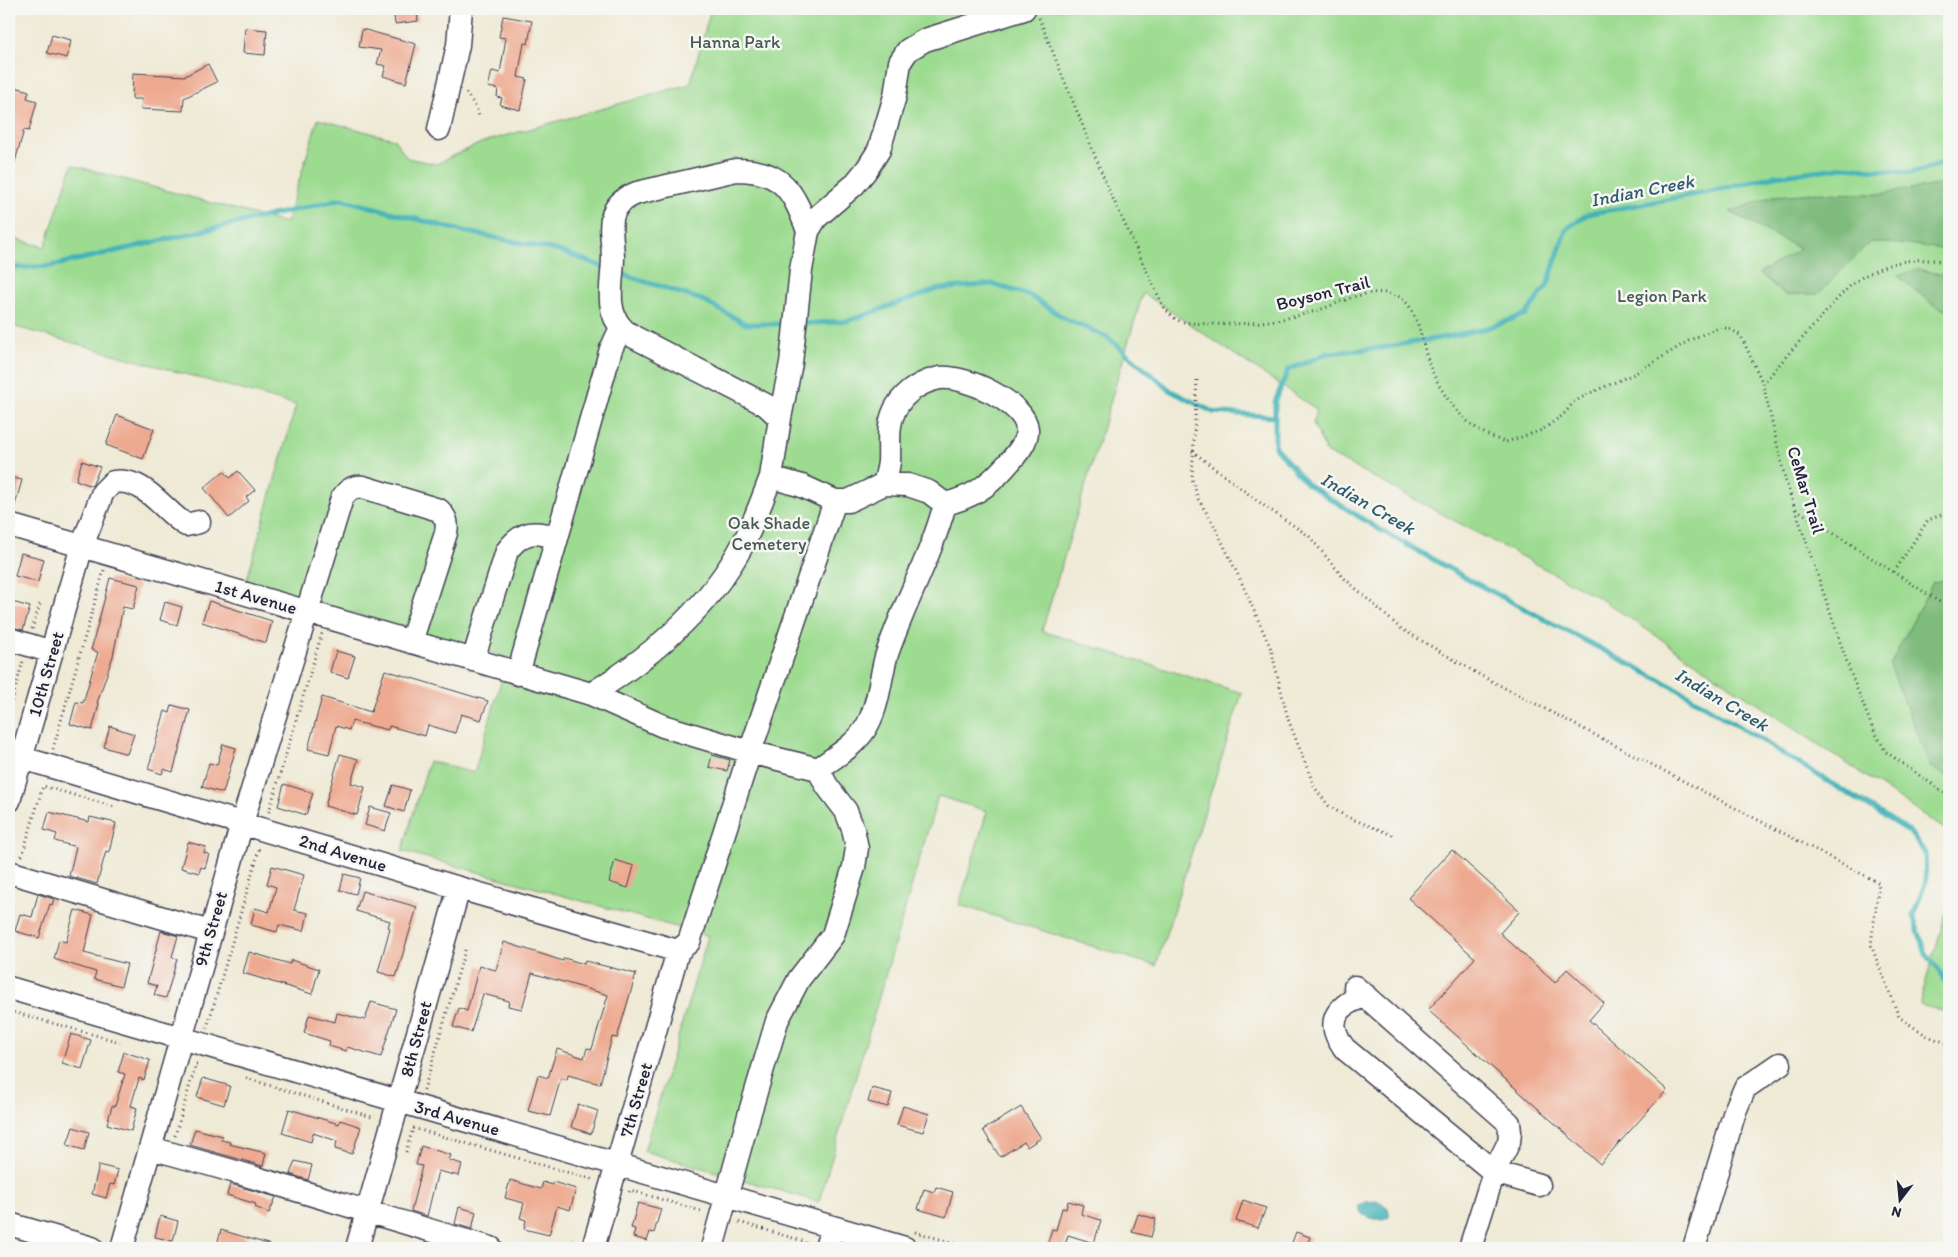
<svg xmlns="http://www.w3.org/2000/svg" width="1958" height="1257" viewBox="0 0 1958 1257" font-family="Itim,sans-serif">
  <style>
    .green { fill: #9ddb91; stroke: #607e66 }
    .forest { fill: #7ebb7b; stroke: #506e5b }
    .water { fill: #42b3b8; stroke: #326a7a }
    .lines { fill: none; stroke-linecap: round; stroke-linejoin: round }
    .stream { stroke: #42b3b8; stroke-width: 5 }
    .building { fill: #eeaa91 }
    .minor-casing { stroke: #414052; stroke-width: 25 }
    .path { stroke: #414052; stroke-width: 3; stroke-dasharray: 1 4; stroke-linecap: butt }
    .minor { stroke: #fff; stroke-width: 22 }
    .labels { text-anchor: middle; stroke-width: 5; stroke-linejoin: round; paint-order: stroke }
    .park-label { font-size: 18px; fill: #475a55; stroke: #f6f6f2 }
    .street-label { font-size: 18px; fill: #22223b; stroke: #f6f6f2 }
    .water-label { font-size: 19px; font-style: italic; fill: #2f5c6d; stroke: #f6f6f2 }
  </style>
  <rect width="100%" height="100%" fill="#f6f6f2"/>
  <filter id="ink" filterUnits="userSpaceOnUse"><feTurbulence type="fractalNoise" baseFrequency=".02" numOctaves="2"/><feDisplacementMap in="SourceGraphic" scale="10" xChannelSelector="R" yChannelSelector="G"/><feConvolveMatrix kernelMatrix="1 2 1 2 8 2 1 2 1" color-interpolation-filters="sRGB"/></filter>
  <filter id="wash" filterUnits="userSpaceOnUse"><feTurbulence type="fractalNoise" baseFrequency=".0096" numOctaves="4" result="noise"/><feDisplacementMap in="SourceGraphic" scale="20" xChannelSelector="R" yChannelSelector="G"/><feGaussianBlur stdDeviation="1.12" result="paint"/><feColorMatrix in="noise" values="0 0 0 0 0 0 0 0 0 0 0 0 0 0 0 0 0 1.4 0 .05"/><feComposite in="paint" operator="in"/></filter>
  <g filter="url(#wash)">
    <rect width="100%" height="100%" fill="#efead5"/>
    <path class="green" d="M 711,9 L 1929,9 L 1949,14 L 1949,832 L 1601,599 L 1326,452 L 1313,423 L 1316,409 L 1143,293 L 1042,631 L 1242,693 L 1156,966 L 959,905 L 987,811 L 938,796 L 819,1202 L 644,1151 L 708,936 L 402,851 L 429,761 L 474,773 L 508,658 L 246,582 L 296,405 L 9,325 L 9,237 L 45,247 L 72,165 L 286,223 L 318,119 L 394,139 L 407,158 L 436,164 L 483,142 L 690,84 Z
      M 1949,902 L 1949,1012 L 1919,1005 Z"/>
    <path class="forest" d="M 1949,183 L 1949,250 L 1913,245 L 1870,242 L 1818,294 L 1785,295 L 1759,273 L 1800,249 L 1730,212 L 1773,196 L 1814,193 L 1879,194 Z
      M 1918,269 L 1949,276 L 1949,312 L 1932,304 L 1898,276 Z
      M 1949,579 L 1949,777 L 1930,767 L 1890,665 L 1933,582 Z"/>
    <path class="water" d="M 1376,1201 C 1385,1205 1390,1207 1389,1217 C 1378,1221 1372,1219 1362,1214 L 1358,1207 L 1365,1202 Z"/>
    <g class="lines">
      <path class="stream" d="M 1949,161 L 1912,173 L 1846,167 L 1775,176 L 1707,192 L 1588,214 L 1566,229 L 1547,286 L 1526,314 L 1490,327 L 1452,336 L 1380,348 L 1328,353 L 1288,370 L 1275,402 L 1275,447 L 1307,484 L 1377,528 L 1468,579 L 1679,690 L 1909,831 L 1925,853 L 1926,881 L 1913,916 L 1926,953 L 1949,986
        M 9,268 L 51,266 L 341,199 L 458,230 L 560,251 L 606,268
        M 619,273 L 702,300 L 746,324 L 790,324
        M 801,324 L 848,321 L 938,289 L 992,284 L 1029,295 L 1064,318 L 1107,337 L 1171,391 L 1213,412 L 1275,417"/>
    </g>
    <g id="blocks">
      <path class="building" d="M 393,9 L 417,9 L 418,21 L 395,24 Z
        M 503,16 L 532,21 L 528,44 L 524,43 L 518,77 L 527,79 L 520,110 L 500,105 L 502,98 L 497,97 L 498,89 L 488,87 L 492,71 L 500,73 L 506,38 L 499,37 Z
        M 245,28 L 267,30 L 265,55 L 243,53 Z
        M 362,29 L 416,44 L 406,83 L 383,76 L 386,66 L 377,64 L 381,50 L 359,47 Z
        M 52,35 L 71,40 L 67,58 L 47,53 Z
        M 208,64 L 217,82 L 184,98 L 183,111 L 141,109 L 142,99 L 132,99 L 133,73 L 185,76 Z
        M 12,86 L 29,91 L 27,98 L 37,101 L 29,131 L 24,130 L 12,172 L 9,172 L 9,96 Z
        M 117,415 L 154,429 L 143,459 L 106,445 Z
        M 82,461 L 100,467 L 92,486 L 76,480 Z
        M 224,471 L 230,478 L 238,471 L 255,490 L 246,497 L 249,501 L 229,518 L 204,488 Z
        M 9,477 L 22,480 L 13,512 L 9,512 Z
        M 21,553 L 44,559 L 38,582 L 15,576 Z
        M 110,578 L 139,585 L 133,609 L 123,607 L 113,656 L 97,703 L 99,704 L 92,730 L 70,724 L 76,702 L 83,703 L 98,652 L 91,650 Z
        M 9,601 L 30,607 L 23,630 L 9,626 Z
        M 209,601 L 272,621 L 266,643 L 202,622 Z
        M 165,602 L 182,607 L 177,625 L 160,620 Z
        M 336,651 L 355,656 L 348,678 L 330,672 Z
        M 385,670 L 488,701 L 481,720 L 461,714 L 455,733 L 428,725 L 425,736 L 389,726 L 388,730 L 352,721 L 349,730 L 336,726 L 329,754 L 308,749 L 322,697 L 371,712 Z
        M 172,705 L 190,710 L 173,772 L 164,769 L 162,774 L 148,769 L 165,711 L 170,713 Z
        M 110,726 L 134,734 L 127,754 L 104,747 Z
        M 223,744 L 236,748 L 223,793 L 202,787 L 209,763 L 217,765 Z
        M 340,754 L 358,759 L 351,783 L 365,787 L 357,815 L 325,806 Z
        M 712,755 L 730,760 L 727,771 L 709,767 Z
        M 284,784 L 313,793 L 306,815 L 278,806 Z
        M 393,785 L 410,790 L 404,812 L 386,806 Z
        M 370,807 L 391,813 L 385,831 L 365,825 Z
        M 49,812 L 89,822 L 90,817 L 116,823 L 109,852 L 106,851 L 97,884 L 69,876 L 76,847 L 55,841 L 57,834 L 44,830 Z
        M 188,842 L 206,847 L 204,853 L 209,854 L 205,868 L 201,867 L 199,873 L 181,868 Z
        M 1452,850 L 1520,911 L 1500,933 L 1555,983 L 1567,969 L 1604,1003 L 1589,1020 L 1667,1090 L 1600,1164 L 1428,1010 L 1475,958 L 1408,898 Z
        M 615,860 L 634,866 L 628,888 L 609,882 Z
        M 272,866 L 304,875 L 294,910 L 308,913 L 304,931 L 279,925 L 277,932 L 251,925 L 255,908 L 269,912 L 276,887 L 267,884 Z
        M 344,874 L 360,878 L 356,894 L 340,890 Z
        M 362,891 L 417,907 L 396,977 L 378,972 L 390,928 L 388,927 L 390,921 L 356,911 Z
        M 38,894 L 54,899 L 52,905 L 50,904 L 39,938 L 15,931 L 20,914 L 32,917 Z
        M 75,910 L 93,915 L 84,953 L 127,964 L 121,986 L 94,979 L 96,972 L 54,959 L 59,940 L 66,942 Z
        M 161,931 L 178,936 L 172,957 L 177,959 L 166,998 L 154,995 L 157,986 L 147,983 Z
        M 504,942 L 563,961 L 564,958 L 584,964 L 585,961 L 636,974 L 617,1038 L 612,1037 L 600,1084 L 568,1075 L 567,1080 L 561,1078 L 550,1116 L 528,1111 L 538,1075 L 548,1078 L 557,1049 L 584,1058 L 587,1048 L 592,1049 L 608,995 L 532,973 L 522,1009 L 508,1006 L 509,1001 L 483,994 L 471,1032 L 453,1027 L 459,1008 L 467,1011 L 479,966 L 496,970 Z
        M 249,952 L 290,964 L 291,960 L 319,969 L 312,994 L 243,973 Z
        M 371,1002 L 396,1009 L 381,1057 L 347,1047 L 346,1051 L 329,1046 L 330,1041 L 304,1033 L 309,1015 L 335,1022 L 337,1013 L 365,1020 Z
        M 71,1034 L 91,1040 L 82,1069 L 62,1063 Z
        M 124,1052 L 150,1060 L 144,1080 L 139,1078 L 131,1106 L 137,1108 L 131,1131 L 107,1124 L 112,1106 L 115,1106 L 125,1074 L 118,1072 Z
        M 203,1078 L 230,1086 L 224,1105 L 197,1097 Z
        M 872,1088 L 892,1093 L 888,1107 L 868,1102 Z
        M 578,1104 L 598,1111 L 591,1134 L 571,1127 Z
        M 903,1106 L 929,1114 L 923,1132 L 897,1125 Z
        M 1021,1107 L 1041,1138 L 1027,1147 L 1024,1142 L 1000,1157 L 983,1130 Z
        M 289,1109 L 339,1124 L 340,1120 L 361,1127 L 352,1154 L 335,1149 L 337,1141 L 313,1133 L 311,1142 L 282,1133 Z
        M 73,1127 L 89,1132 L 84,1150 L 67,1145 Z
        M 195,1129 L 223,1136 L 221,1140 L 230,1142 L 229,1144 L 266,1153 L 263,1166 L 190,1145 Z
        M 421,1146 L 451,1155 L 449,1160 L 462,1164 L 459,1176 L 438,1171 L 427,1216 L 411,1211 L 422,1166 L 416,1165 Z
        M 295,1161 L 312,1165 L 308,1180 L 290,1174 Z
        M 99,1165 L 118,1170 L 114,1185 L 110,1184 L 106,1198 L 92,1194 Z
        M 510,1180 L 541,1189 L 543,1182 L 552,1185 L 553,1182 L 576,1189 L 570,1210 L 557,1206 L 549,1235 L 524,1229 L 526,1220 L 520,1218 L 524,1203 L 505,1198 Z
        M 230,1184 L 276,1197 L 269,1213 L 255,1207 L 256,1204 L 227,1195 Z
        M 936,1187 L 953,1192 L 946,1217 L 918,1209 L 924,1189 L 934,1192 Z
        M 1243,1200 L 1266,1208 L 1258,1228 L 1236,1221 Z
        M 1068,1201 L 1083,1205 L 1081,1214 L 1101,1220 L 1094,1243 L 1068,1235 L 1064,1248 L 1046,1248 L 1052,1229 L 1056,1230 L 1062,1208 L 1066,1209 Z
        M 638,1203 L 661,1209 L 654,1233 L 650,1232 L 647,1241 L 633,1237 L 635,1229 L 631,1228 Z
        M 459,1207 L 476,1212 L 472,1229 L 455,1224 Z
        M 1138,1214 L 1156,1219 L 1151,1237 L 1132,1232 Z
        M 160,1216 L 178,1221 L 173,1241 L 155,1237 Z
        M 221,1230 L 271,1245 L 270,1248 L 216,1248 Z
        M 1296,1232 L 1310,1237 L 1306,1248 L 1290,1248 Z"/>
    </g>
  </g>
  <g filter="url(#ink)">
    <use href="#blocks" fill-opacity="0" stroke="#414052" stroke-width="1"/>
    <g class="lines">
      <defs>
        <path id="minor" d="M 439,129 L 458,45 L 461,9
          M 808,231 C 793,191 783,170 736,170 L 637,193 C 603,206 612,229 613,257 C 613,279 604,310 622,328 C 625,332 630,334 634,337 L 766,405 L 780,418 L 791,363 L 801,270 L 808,231 L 816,218 L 854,185 L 867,169 L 879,150 L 895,96 L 900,62 L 908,50 L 925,40 L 1024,9
          M 771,477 L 780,418
          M 9,525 L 591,694 L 663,726 L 750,752 L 818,769 L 827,786 L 846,811 L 853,829 L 857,848 L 854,867 L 833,935 L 799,979 L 777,1021 L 750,1112 L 712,1248
          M 9,639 L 52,652
          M 473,660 L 507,551 C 522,531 534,530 557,538 L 611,349 L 621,328
          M 518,674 L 557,538
          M 591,694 C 651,657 709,608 743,544 C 754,523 762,500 771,477 L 802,486 L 835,501 L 848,501 L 884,484 L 908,485 L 929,492 L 945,504
          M 9,754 L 459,888 L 678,951
          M 818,769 C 836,756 858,744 868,724 C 879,703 880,679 886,657 C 903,605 931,557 945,504 C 972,497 986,488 1005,467 C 1014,457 1028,443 1027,429 C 1025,402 964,375 940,378 C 923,381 906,391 897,406 C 886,424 890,442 889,462 C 888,470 886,477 884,484
          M 9,801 L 82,546 L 103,492 L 113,482 C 145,477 162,510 186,525 L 199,522
          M 9,872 L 210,932
          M 678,951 L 689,942 L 750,752 L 835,501
          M 1355,987 L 1509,1123 L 1510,1132 L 1509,1142 L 1494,1172 L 1470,1248
          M 9,988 L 905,1248
          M 1365,995 C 1359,999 1352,1000 1347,1004 C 1328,1018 1333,1034 1345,1049 L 1494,1172 L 1539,1185
          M 150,1148 C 264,1178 377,1216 491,1248
          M 9,1224 L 92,1248
          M 122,1248 L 242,823 L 342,498 C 348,490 352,486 363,487 L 439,510 C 446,518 448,522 446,533 L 411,642
          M 357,1248 L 459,888
          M 593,1248 L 678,951
          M 826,1248 L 832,1227
          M 1694,1248 L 1735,1111 L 1745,1088 L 1780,1064"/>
      </defs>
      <use href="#minor" class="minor-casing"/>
      <path class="path" d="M 1039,18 L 1108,188 L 1163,306 C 1168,312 1172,318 1180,321 C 1189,324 1200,323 1210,324 C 1247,325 1283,321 1319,310 C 1342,302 1367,288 1392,294 C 1420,300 1421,348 1432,371 C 1447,404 1470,432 1506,442 L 1542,430 L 1563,415 L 1574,402 L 1588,394 L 1634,374 L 1690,340 L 1710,331 L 1722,327 L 1732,330 L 1741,336 L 1763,384 L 1786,482 L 1850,671 L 1872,727 L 1886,752 L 1949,796
        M 466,93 L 476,107 L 479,116
        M 1197,380 L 1192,478 L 1198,499 L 1213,523 L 1240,579 L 1271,649 L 1288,719 L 1315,788 L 1329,806 L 1347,817 L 1395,836
        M 1763,384 C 1780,363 1798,343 1816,323 C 1828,310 1841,293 1855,282 C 1883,262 1917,255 1949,263
        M 1192,451 L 1263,505 L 1309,536 L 1343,577 L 1400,628 L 1480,675 L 1879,883 L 1871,945 L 1899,1017 L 1927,1036 L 1949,1044
        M 1796,509 L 1949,608
        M 1894,572 L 1928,520 L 1949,512
        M 32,629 L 40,604
        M 9,711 L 23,661
        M 53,749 L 104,570
        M 269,812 L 322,633
        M 22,856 L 43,786 L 115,807
        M 9,903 L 12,891
        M 9,1011 L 120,1042
        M 207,1028 L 259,850 L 262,851
        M 246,1078 L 375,1118
        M 424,1090 L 466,947
        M 175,1136 L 196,1064 L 199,1064
        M 406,1152 L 413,1128 L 591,1179 L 591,1182
        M 629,1192 L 630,1190 L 704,1212
        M 739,1222 L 806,1242 L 804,1248
        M 915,1232 L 971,1248
        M 144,1243 L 144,1245 L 156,1248
        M 571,1248 L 574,1238"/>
      <use href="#minor" class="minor"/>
    </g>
  </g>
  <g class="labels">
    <g class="park-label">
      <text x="735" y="48">Hanna Park</text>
      <text x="1662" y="302">Legion Park</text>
      <text x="769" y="529">Oak Shade<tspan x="769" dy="21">Cemetery</tspan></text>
    </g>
    <g class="street-label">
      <text transform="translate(1323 293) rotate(-14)" y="6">Boyson Trail</text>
      <text transform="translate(1806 490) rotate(73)" y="6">CeMar Trail</text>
      <text transform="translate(256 597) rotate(16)" y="6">1st Avenue</text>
      <text transform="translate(46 674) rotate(-74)" y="6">10th Street</text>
      <text transform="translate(343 853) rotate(17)" y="6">2nd Avenue</text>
      <text transform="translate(211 929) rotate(-74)" y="6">9th Street</text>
      <text transform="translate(416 1039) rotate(-75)" y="6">8th Street</text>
      <text transform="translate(636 1100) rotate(-74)" y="6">7th Street</text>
      <text transform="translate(457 1118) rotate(16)" y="6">3rd Avenue</text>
    </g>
    <g class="water-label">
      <text transform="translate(1642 190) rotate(-11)" y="7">Indian Creek</text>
      <text transform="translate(1368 503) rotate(30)" y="7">Indian Creek</text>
      <text transform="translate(1722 699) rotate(31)" y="7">Indian Creek</text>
    </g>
  </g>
  <rect width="1958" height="1257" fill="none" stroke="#f6f6f2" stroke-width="30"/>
  <g transform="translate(1900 1200) rotate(196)" stroke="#f6f6f2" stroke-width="4" paint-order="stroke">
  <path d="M0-4L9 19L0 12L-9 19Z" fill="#22223b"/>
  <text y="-8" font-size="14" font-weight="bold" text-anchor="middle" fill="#22223b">N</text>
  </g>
</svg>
